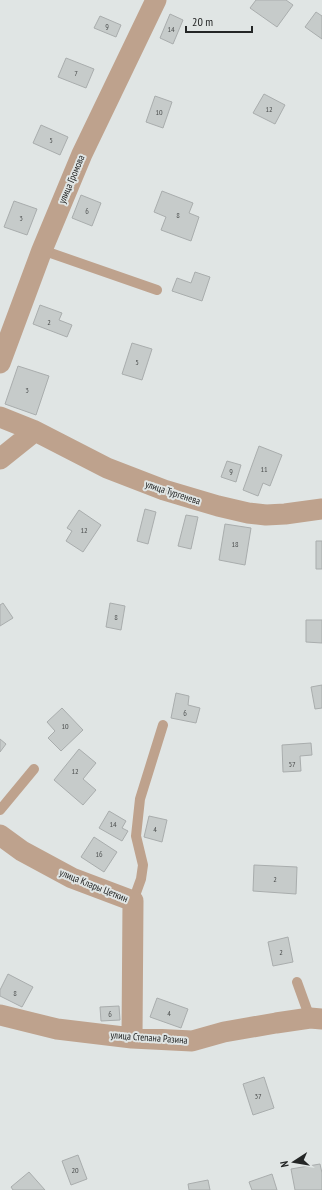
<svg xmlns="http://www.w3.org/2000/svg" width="322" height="1190" viewBox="0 0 322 1190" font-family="'PT Sans Narrow',sans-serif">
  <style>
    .building { fill: #c6cbca; stroke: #a9adad }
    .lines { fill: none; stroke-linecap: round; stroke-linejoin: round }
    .lane { stroke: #bea28d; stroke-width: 10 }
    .street { stroke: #bea28d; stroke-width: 21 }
    .labels { text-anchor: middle; stroke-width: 4; stroke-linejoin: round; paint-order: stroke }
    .number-label { font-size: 8px; fill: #4c4f4f }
    .street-label { font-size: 10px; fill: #242626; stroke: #e0e5e4 }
  </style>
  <rect width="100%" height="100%" fill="#e0e5e4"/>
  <path class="building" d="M 256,0 L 286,0 L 293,5 L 277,27 L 250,8 Z
    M 316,12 L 322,16 L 322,39 L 305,27 Z
    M 170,14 L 183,20 L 173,44 L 160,38 Z
    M 100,16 L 121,25 L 116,37 L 94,28 Z
    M 66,58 L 94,69 L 86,88 L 58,77 Z
    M 264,94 L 285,105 L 275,124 L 253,113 Z
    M 155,96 L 172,102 L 163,128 L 146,122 Z
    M 41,125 L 68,137 L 60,155 L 33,143 Z
    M 162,191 L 193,203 L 189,213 L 199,217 L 191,241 L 161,230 L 166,217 L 154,212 Z
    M 81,195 L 101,203 L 92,226 L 72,218 Z
    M 14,201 L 37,209 L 27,235 L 4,227 Z
    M 195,272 L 210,277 L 202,301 L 172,291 L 177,278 L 191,283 Z
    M 40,305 L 62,313 L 59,320 L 72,325 L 67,337 L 33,324 Z
    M 132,343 L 152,349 L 142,380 L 122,374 Z
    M 18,366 L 49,376 L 36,415 L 5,404 Z
    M 259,446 L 282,455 L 270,486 L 263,483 L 258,496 L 243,490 Z
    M 227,461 L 241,465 L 236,482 L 221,477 Z
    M 145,509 L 156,512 L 148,544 L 137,541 Z
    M 79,510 L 101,525 L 83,552 L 66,541 L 72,531 L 67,528 Z
    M 186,515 L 198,517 L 191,549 L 178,546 Z
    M 225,524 L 251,528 L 245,565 L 219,560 Z
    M 316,541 L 322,541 L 322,569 L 316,569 Z
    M 3,603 L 13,618 L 0,626 L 0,605 Z
    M 110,603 L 125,606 L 121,630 L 106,627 Z
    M 306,620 L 322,620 L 322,643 L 306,642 Z
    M 322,685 L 322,708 L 315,709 L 311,687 Z
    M 176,693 L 189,696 L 188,705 L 200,708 L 196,723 L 171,718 Z
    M 62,708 L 83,730 L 61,751 L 48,738 L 55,731 L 47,722 Z
    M 0,739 L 6,744 L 0,752 Z
    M 311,743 L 312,755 L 300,756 L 301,771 L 283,772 L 282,745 Z
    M 79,749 L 96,763 L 83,779 L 96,790 L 83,805 L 54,780 Z
    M 109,811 L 126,821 L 122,828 L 128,831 L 122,841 L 99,828 Z
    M 149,816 L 167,820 L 162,842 L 144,837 Z
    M 94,837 L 117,852 L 104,872 L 81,857 Z
    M 254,865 L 297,867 L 296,894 L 253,891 Z
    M 288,937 L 293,962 L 273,966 L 268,942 Z
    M 8,974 L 33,987 L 22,1007 L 0,996 L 0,990 Z
    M 157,998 L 188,1009 L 181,1028 L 150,1017 Z
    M 119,1006 L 120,1020 L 101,1021 L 100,1007 Z
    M 264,1077 L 274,1108 L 253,1115 L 243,1084 Z
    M 78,1155 L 87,1179 L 71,1185 L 62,1161 Z
    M 320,1164 L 322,1173 L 322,1190 L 295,1190 L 291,1169 Z
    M 29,1172 L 45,1190 L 13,1190 L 11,1187 Z
    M 272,1174 L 277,1190 L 252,1190 L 249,1182 Z
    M 208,1180 L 210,1190 L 189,1190 L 188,1184 Z"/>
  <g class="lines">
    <path class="lane" d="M 42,250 L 157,290
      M 0,810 L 34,769
      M 133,901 L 141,879 L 143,865 L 136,836 L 140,799 L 163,725
      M 297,982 L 310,1018"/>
    <path class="street" d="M 0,363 L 42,250 L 82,154 L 156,0
      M 0,417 L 35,431
      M 0,459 L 35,431 L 107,468 L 164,490 L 218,506 L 248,513 L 266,515 L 285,514 L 322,509
      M 0,835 L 22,851 L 72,878 L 133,901 L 132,1038
      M 0,1015 L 57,1029 L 132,1038 L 192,1041 L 224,1032 L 276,1023 L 310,1018 L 322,1019"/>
  </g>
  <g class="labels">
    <g class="number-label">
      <text x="107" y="29">9</text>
      <text x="171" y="32">14</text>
      <text x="76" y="76">7</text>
      <text x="269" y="112">12</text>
      <text x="159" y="115">10</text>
      <text x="51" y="143">5</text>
      <text x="87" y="214">6</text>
      <text x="178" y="218">8</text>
      <text x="21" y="221">3</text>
      <text x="49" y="325">2</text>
      <text x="137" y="365">5</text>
      <text x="27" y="393">3</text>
      <text x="264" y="472">11</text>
      <text x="231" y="474">9</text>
      <text x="84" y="533">12</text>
      <text x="235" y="547">18</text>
      <text x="116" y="620">8</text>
      <text x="185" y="716">6</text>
      <text x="65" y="729">10</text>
      <text x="292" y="767">57</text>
      <text x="75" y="774">12</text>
      <text x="113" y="827">14</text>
      <text x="155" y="832">4</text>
      <text x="99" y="857">16</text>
      <text x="275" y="882">2</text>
      <text x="281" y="955">2</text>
      <text x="15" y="996">8</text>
      <text x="169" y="1016">4</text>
      <text x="110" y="1017">6</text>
      <text x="258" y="1099">37</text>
      <text x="75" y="1173">20</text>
    </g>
    <g class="street-label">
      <text transform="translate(71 179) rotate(-67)" y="4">улица Громова</text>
      <text transform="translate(173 492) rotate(18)" y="4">улица Тургенева</text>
      <text transform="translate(94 885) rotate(22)" y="4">улица Клары Цеткин</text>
      <text transform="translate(149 1037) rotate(4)" y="4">улица Степана Разина</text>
    </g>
  </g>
  <g transform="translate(294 1162) rotate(258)" stroke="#e0e5e4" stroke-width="3" paint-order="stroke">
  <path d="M0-3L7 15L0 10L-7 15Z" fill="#242626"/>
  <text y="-6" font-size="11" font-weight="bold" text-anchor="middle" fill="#242626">N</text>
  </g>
  <path d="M186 26v6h66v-6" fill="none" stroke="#242626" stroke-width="2"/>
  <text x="192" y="26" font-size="12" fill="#242626" stroke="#e0e5e4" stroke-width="3" paint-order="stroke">20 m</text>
</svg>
